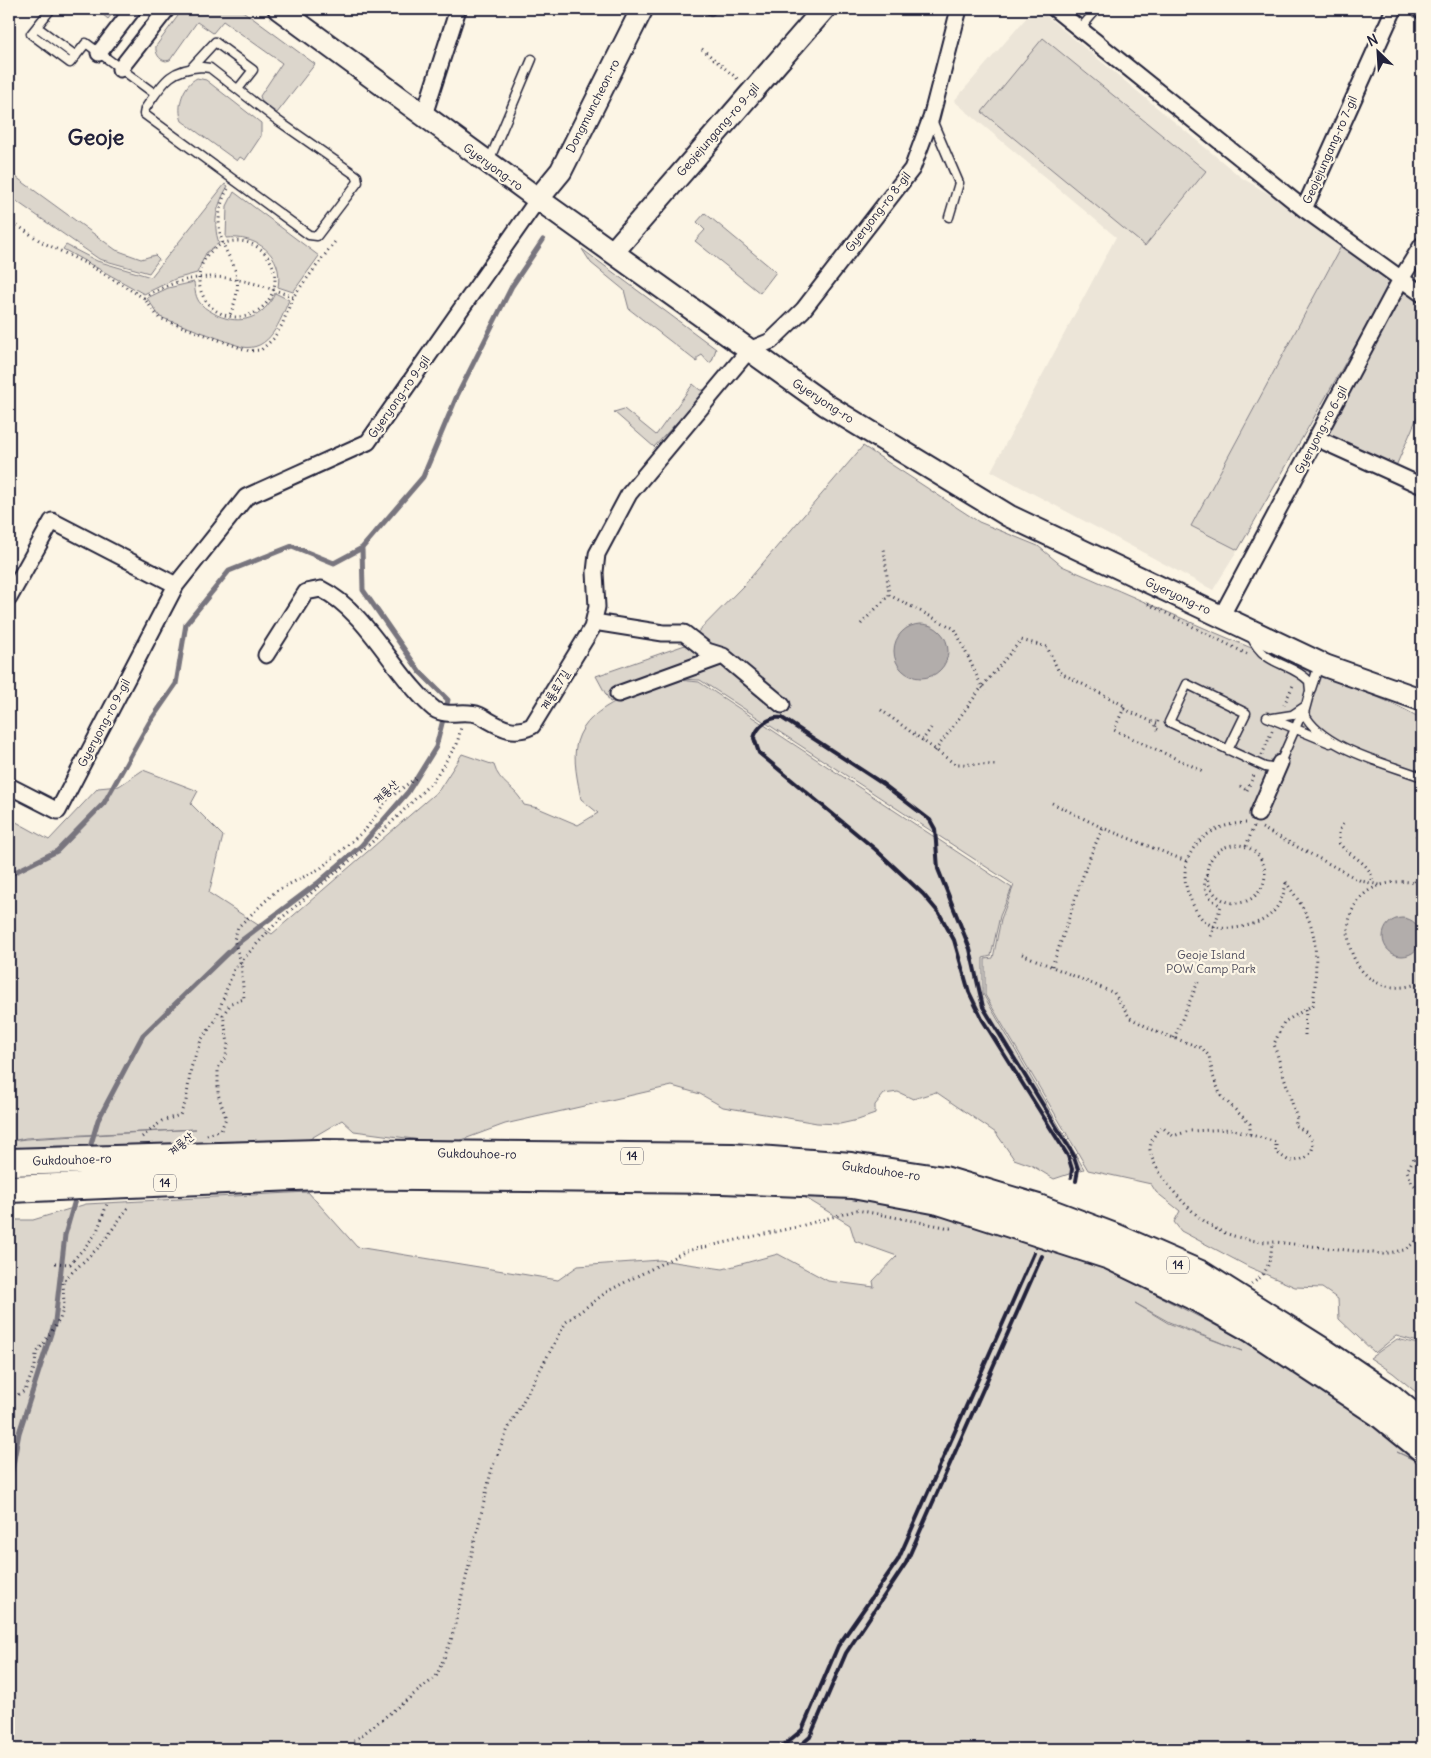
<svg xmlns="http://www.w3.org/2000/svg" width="1431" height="1758" viewBox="0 0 1431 1758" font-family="Delius,'Poor Story',sans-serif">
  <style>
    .built { fill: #ece5d8 }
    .green { fill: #dcd6cc; stroke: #7f7c84; fill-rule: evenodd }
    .water { fill: #b2adab; stroke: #78757e }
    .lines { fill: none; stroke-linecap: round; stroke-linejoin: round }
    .stream { stroke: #78757e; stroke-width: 5 }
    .lane-casing { stroke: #22223b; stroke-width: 11 }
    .street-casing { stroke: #22223b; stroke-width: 19 }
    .secondary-casing { stroke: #22223b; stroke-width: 25 }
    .highway-casing { stroke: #22223b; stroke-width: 30 }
    .path { stroke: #22223b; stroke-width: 3; stroke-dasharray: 1 4; stroke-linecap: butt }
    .lane { stroke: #fcf5e5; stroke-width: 8 }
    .street { stroke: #fcf5e5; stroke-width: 15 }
    .secondary { stroke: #fcf5e5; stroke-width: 21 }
    .highway { stroke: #fcf5e5; stroke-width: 26 }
    .rail { stroke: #22223b; stroke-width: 4 }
    .highway-bridge-casing { stroke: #22223b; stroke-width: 30; stroke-linecap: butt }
    .highway-bridge { stroke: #fcf5e5; stroke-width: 26 }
    .labels { text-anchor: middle; stroke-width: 4.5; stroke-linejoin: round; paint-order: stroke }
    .shield { fill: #fcf5e5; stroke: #63616e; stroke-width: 1 }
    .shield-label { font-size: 11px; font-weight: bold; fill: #22223b }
    .street-label { font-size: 12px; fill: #22223b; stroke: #fcf5e5 }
    .park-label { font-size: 12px; fill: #504f5f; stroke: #fcf5e5 }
    .town-label { font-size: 22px; font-weight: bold; fill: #22223b; stroke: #fcf5e5 }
  </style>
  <rect width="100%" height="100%" fill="#fcf5e5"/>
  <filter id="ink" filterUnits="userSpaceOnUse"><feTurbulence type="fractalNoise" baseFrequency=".02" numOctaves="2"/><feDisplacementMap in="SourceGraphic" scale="10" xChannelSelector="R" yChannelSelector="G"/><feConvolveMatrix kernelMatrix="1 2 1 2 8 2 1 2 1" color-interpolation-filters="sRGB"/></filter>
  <g filter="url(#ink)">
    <path class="built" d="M 1034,9 L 1038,9 L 1242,178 L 1345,239 L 1191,526 L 1238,550 L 1213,590 L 991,471 L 1116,237 L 954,101 Z"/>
    <path class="green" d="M 96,9 L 116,9 L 108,19 Z
      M 183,9 L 240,9 L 315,64 L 277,113 L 262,102 L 260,96 L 282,63 L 223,21 L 213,33 L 197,22 L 170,60 L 166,61 C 159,60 155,53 156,46 Z
      M 1043,38 L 1206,171 L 1145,246 L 982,112 Z
      M 197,78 L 206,80 L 261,123 L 261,136 L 245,160 L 240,157 L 237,161 L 182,121 C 176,107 183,85 197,78 Z
      M 9,172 L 116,250 L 141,259 L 155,255 L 159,259 L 149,273 L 99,259 L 9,196 Z
      M 225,184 L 228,186 C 217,204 212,223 219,243 L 206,253 L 197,273 L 175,279 L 144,294 L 63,249 L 66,245 L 97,261 L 151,277 Z
      M 234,192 L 319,256 L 293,292 L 278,287 C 284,254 256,235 226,238 L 227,206 Z
      M 705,213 L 776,272 L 760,293 L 695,241 L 705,230 L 697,222 Z
      M 1345,239 L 1391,283 L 1238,550 L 1191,526 Z
      M 582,249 L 716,349 L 712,361 L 709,363 L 702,355 L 697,358 L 697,362 L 629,309 L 624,290 L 591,263 Z
      M 1401,279 L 1422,294 L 1422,406 L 1393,473 L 1316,438 Z
      M 194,282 C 195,289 195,298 201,304 C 205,309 212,312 217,315 C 241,326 264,318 275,293 L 289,300 C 280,321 270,352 242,347 L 160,317 L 147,298 L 168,288 Z
      M 693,384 L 700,390 L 704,390 L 702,395 L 654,447 L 614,412 L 624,409 L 656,435 Z
      M 863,446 L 979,522 L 1038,546 L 1062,566 C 1139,599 1215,634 1293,665 C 1336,683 1382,695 1422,719 L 1422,1343 L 1396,1336 L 1375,1353 L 1339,1319 L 1338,1299 L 1322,1288 L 1295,1287 L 1249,1267 L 1181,1231 L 1174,1222 L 1180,1211 L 1156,1192 L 1151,1184 L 1088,1170 L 985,995 L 985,959 L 993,958 L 1001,919 L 1014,885 L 700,680 L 679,679 L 610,702 L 596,676 L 685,645 L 745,584 Z
      M 679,680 L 699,682 L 1012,888 L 1000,916 L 991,956 L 983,958 L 983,994 L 1084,1169 L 1054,1179 L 1031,1165 L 1014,1159 L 996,1133 L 936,1092 L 913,1099 L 898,1092 L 884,1094 L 875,1105 L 875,1114 L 858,1120 L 840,1124 L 817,1123 L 723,1107 L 700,1094 L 672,1086 L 505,1124 L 451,1144 L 354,1131 L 342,1120 L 308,1140 L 9,1150 L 9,818 L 49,840 L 98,788 L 119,786 L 143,770 L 198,791 L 191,804 L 223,836 L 209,893 L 272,934 L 439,790 L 462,754 L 494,765 C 499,784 516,787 524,805 L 538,808 L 578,825 L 598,813 L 581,799 C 578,782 572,759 577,742 C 588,703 644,689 679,680 ZM 196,1129 L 26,1139 L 11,1141 L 26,1138 Z
      M 791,1189 L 927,1209 L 1055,1248 L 1102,1267 L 1211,1323 L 1318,1382 L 1422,1459 L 1422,1463 L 1397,1452 L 1422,1464 L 1422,1749 L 9,1749 L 9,1220 L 33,1220 L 86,1204 L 308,1192 L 357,1247 L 558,1280 L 578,1266 L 660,1260 L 723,1269 L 778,1254 L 828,1281 L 874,1287 L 873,1281 L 897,1256 L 855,1241 L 850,1225 ZM 1135,1303 L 1169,1322 L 1242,1351 L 1168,1323 Z
      M 1397,1339 L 1422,1345 L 1422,1397 L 1393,1373 L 1370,1358 Z"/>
    <path class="water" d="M894 651a27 27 0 1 1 54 0a27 27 0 1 1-54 0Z
      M1383 937a19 19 0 1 1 38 0a19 19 0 1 1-38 0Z"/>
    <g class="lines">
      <path class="stream" d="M 9,875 L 57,851 L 104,803 L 149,723 L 176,684 L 186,624 L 229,571 L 292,546 L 334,563 L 362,548
        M 89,1151 L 98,1120 L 143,1035 L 238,943 L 319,882 L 361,846 L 408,792 L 436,747 L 448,700 L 420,672 L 363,590 L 362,548 L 423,477 L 457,396 L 512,286 L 543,240
        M 9,1486 L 19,1433 L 55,1321 L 65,1235 L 77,1193"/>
      <defs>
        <path id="lane" d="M 51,9 L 31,34 L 70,63 L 86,43 L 155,94
          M 709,9 L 711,10
          M 37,27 L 76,56
          M 1080,29 L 1097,9
          M 192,67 L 215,42 L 253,70 L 238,89
          M 202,67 L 210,68 L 277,120 L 357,176 L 358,182 L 317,236 L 309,235 L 144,114 L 145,109 C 163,83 169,69 202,67 Z
          M 932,120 L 959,183 L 949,217
          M 489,161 L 532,59
          M 1251,636 C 1265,667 1289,661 1309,681 L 1310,691 L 1304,713 C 1320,748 1388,764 1422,777
          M 1311,689 L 1319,665
          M 1267,717 L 1330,743
          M 1273,718 L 1292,715 L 1304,707
          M 1228,750 L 1246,713 L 1187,684 L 1169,722 L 1265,767 L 1271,768 L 1278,766 L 1280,763 L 1305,706"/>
        <path id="street" d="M 1055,9 L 1304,209 L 1422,294
          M 1419,9 L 1422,11
          M 99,53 L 133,9
          M 120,69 L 167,9
          M 424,115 L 458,9
          M 1304,209 L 1394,9
          M 1316,438 L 1422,486
          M 9,598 L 52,521 L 176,585
          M 1221,617 L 1401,279 L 1422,245
          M 594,622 L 663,633 L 684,633 L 707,651 L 723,656 L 782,705
          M 266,655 L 306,592 L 321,589 C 359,608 383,652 410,684 C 417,692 425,702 434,709 C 448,718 464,709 479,715 C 497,724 510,737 532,726 L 592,628 L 597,607 L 595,572 L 597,554 L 629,494 L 749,350 L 771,341 L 803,310 L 912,169 L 931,118 L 959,9
          M 618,694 L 723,656
          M 9,786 L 58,811 L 176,585 L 246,497 L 368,442 L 538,199
          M 1258,814 L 1280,763"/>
        <path id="secondary" d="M 279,9 L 538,199 L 826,405 L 991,505 L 1009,516 L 1326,666 L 1422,700
          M 538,199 L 561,171 L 642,9
          M 613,252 L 824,9"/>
        <path id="highway" d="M 319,1153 L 732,1157 L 851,1166 L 944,1180
          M 320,1176 L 722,1180 L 853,1185 L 939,1201
          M 1390,1397 L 1422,1424
          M 1379,1413 L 1422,1448"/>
      </defs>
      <use href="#lane" class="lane-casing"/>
      <use href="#street" class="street-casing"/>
      <use href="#secondary" class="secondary-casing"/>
      <use href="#highway" class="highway-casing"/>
      <path class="path" d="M 702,49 L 740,81
        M 228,189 C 218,204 216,229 224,246 C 228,256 236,267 237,279 C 239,291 234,306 229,317
        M 9,220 L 42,242 L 89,265 L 144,298 L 159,318 L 249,351 L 261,350 L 273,339 L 282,325 L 293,297 L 337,239
        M199 279a38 38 0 1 1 76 0a38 38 0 1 1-76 0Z
        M 144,298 C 196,265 240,276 293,297
        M 889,595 L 955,629 L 982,687 L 1021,640 L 1047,647 L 1059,672 L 1125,706 L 1114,730 L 1203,771
        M 1148,604 L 1247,654
        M 861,624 L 889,595 L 884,548
        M 1284,705 L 1294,683
        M 1124,709 L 1157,724
        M 881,710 L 955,764 L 996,765
        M 1158,721 L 1155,728 L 1161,731
        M 922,741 L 931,728
        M 935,751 L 982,687 L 986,691
        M 1262,755 L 1272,731
        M 1240,786 L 1248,791
        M 1247,790 L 1255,773
        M 1052,803 L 1103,828 L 1186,861
        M 1246,823 C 1205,823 1172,857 1190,898 C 1194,907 1199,918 1207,923 C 1221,932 1241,928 1256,923 C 1274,917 1283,901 1286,883
        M 1343,824 L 1339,831 L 1339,843 C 1348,856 1375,864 1372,884
        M 1262,828 L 1361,881 L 1380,885
        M 1416,835 L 1422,842
        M1207 874a29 29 0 1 1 58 0a29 29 0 1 1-58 0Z
        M 1246,846 L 1254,826
        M 1207,874 C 1200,888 1209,899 1221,906 L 1210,939
        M 1286,882 C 1292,892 1300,901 1305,912 C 1320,938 1316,976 1313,1005 L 1284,1022 L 1274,1044 L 1297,1119 L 1295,1126 C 1321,1136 1318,1161 1289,1161 L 1276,1152 L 1276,1142 L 1231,1129 L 1189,1131 L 1173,1136 L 1162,1127 C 1157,1129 1157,1131 1154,1136 C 1152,1140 1150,1145 1150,1150 C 1153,1174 1195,1218 1216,1229 C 1232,1237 1257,1243 1275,1242 L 1383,1254 L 1404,1250 L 1422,1237
        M 1415,882 L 1422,859
        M 1422,886 C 1410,880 1398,881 1385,884 C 1319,899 1348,1013 1422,982
        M 1022,954 L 1114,993 L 1130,1018 L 1157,1032 L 1202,1048 L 1209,1056 L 1213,1076 L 1221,1096 L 1250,1124 L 1250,1135
        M 1052,966 C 1070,920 1081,872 1103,828
        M 1305,1035 L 1306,1009
        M 1174,1038 L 1198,982
        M 207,1135 L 221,1130 L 226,1118 L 218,1094 L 218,1068 L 226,1056 L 228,1043 L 223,1015 L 231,1003 L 244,999 L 241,962 L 234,940 L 238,927 L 276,891 L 321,868 L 366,829 L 386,801 L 418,776
        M 142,1137 L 162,1121 L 180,1115 L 186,1101 L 191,1068 L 201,1040 L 215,1021 L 234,969 L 278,921 L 372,842 L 433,781 L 457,744 L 461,727
        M 1422,1155 L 1415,1156 L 1407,1171 L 1412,1183 L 1422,1192
        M 55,1263 L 70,1264 L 96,1234 L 107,1204
        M 1251,1284 C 1268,1275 1271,1260 1272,1242
        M 9,1399 L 25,1391 L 35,1366 L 36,1354 L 60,1319 L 64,1306 L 63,1281 L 101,1245 L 130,1205
        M 348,1749 L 353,1742 L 436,1677 L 451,1641 L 492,1468 L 508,1429 L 566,1322 L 608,1291 L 686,1251 L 797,1227 L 857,1210 L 950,1228 L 954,1227"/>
      <use href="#lane" class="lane"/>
      <use href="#street" class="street"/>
      <use href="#secondary" class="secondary"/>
      <use href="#highway" class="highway"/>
      <path class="rail" d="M 1071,1177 L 1072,1169 L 1068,1156 L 982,1019 L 969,992 L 954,940 L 939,913 L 923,894 L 875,849 L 759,753 L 754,738 C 757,727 769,716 782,718 L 883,784 L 930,820 L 935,829 L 938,869 L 970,949 L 983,1007 L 1073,1154 L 1078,1169 L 1076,1181
        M 779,1749 L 802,1730 L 838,1646 L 898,1560 L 1034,1253
        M 796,1749 L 810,1737 L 846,1653 L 906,1563 L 1042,1256"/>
      <defs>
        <path id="highway-bridge" d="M 9,1162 L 319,1153
          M 944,1180 L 1038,1208 L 1117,1238 L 1200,1274 L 1322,1351 L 1390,1397
          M 9,1189 L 320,1176
          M 939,1201 L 1110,1256 L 1195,1297 L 1252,1329 L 1379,1413"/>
      </defs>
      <use href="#highway-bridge" class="highway-bridge-casing"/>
      <use href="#highway-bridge" class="highway-bridge"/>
    </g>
  </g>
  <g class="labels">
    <g class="shield">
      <rect x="621" y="1147.5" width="22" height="17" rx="4"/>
      <rect x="154" y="1174.5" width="22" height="17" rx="4"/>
      <rect x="1167" y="1256.5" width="22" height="17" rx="4"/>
    </g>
    <g class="shield-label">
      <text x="632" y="1160">14</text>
      <text x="165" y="1187">14</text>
      <text x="1178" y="1269">14</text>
    </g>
    <g class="street-label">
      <text transform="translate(593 106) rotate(-63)" y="4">Dongmuncheon-ro</text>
      <text transform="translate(718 130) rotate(-49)" y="4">Geojejungang-ro 9-gil</text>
      <text transform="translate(1330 150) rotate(-66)" y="4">Geojejungang-ro 7-gil</text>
      <text transform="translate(493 167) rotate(36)" y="4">Gyeryong-ro</text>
      <text transform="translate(878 212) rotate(-52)" y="4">Gyeryong-ro 8-gil</text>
      <text transform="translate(399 397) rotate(-55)" y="4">Gyeryong-ro 9-gil</text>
      <text transform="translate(823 401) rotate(33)" y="4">Gyeryong-ro</text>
      <text transform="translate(1321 430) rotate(-62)" y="4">Gyeryong-ro 6-gil</text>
      <text transform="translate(1178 596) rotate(25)" y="4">Gyeryong-ro</text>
      <text transform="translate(555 690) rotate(-59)" y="4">계룡로7길</text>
      <text transform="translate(104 723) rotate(-62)" y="4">Gyeryong-ro 9-gil</text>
      <text transform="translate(386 792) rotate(-44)" y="4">계룡산</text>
      <text transform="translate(181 1144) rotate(-41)" y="4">계룡산</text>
      <text transform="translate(477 1154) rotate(1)" y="4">Gukdouhoe-ro</text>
      <text transform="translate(72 1160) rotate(-2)" y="4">Gukdouhoe-ro</text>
      <text transform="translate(881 1171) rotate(8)" y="4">Gukdouhoe-ro</text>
    </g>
    <g class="park-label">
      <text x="1211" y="959">Geoje Island<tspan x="1211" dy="14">POW Camp Park</tspan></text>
    </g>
    <g class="town-label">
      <text x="96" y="145">Geoje</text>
    </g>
  </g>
  <rect width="1431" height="1758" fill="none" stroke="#fcf5e5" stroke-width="30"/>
  <rect x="15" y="15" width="1401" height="1728" fill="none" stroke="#22223b" stroke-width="2" filter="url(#ink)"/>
  <g transform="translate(1378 52) rotate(335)" stroke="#fcf5e5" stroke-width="4" paint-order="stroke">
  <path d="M0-4L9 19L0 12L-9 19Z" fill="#22223b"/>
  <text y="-8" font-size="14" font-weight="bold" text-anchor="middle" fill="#22223b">N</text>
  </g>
</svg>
